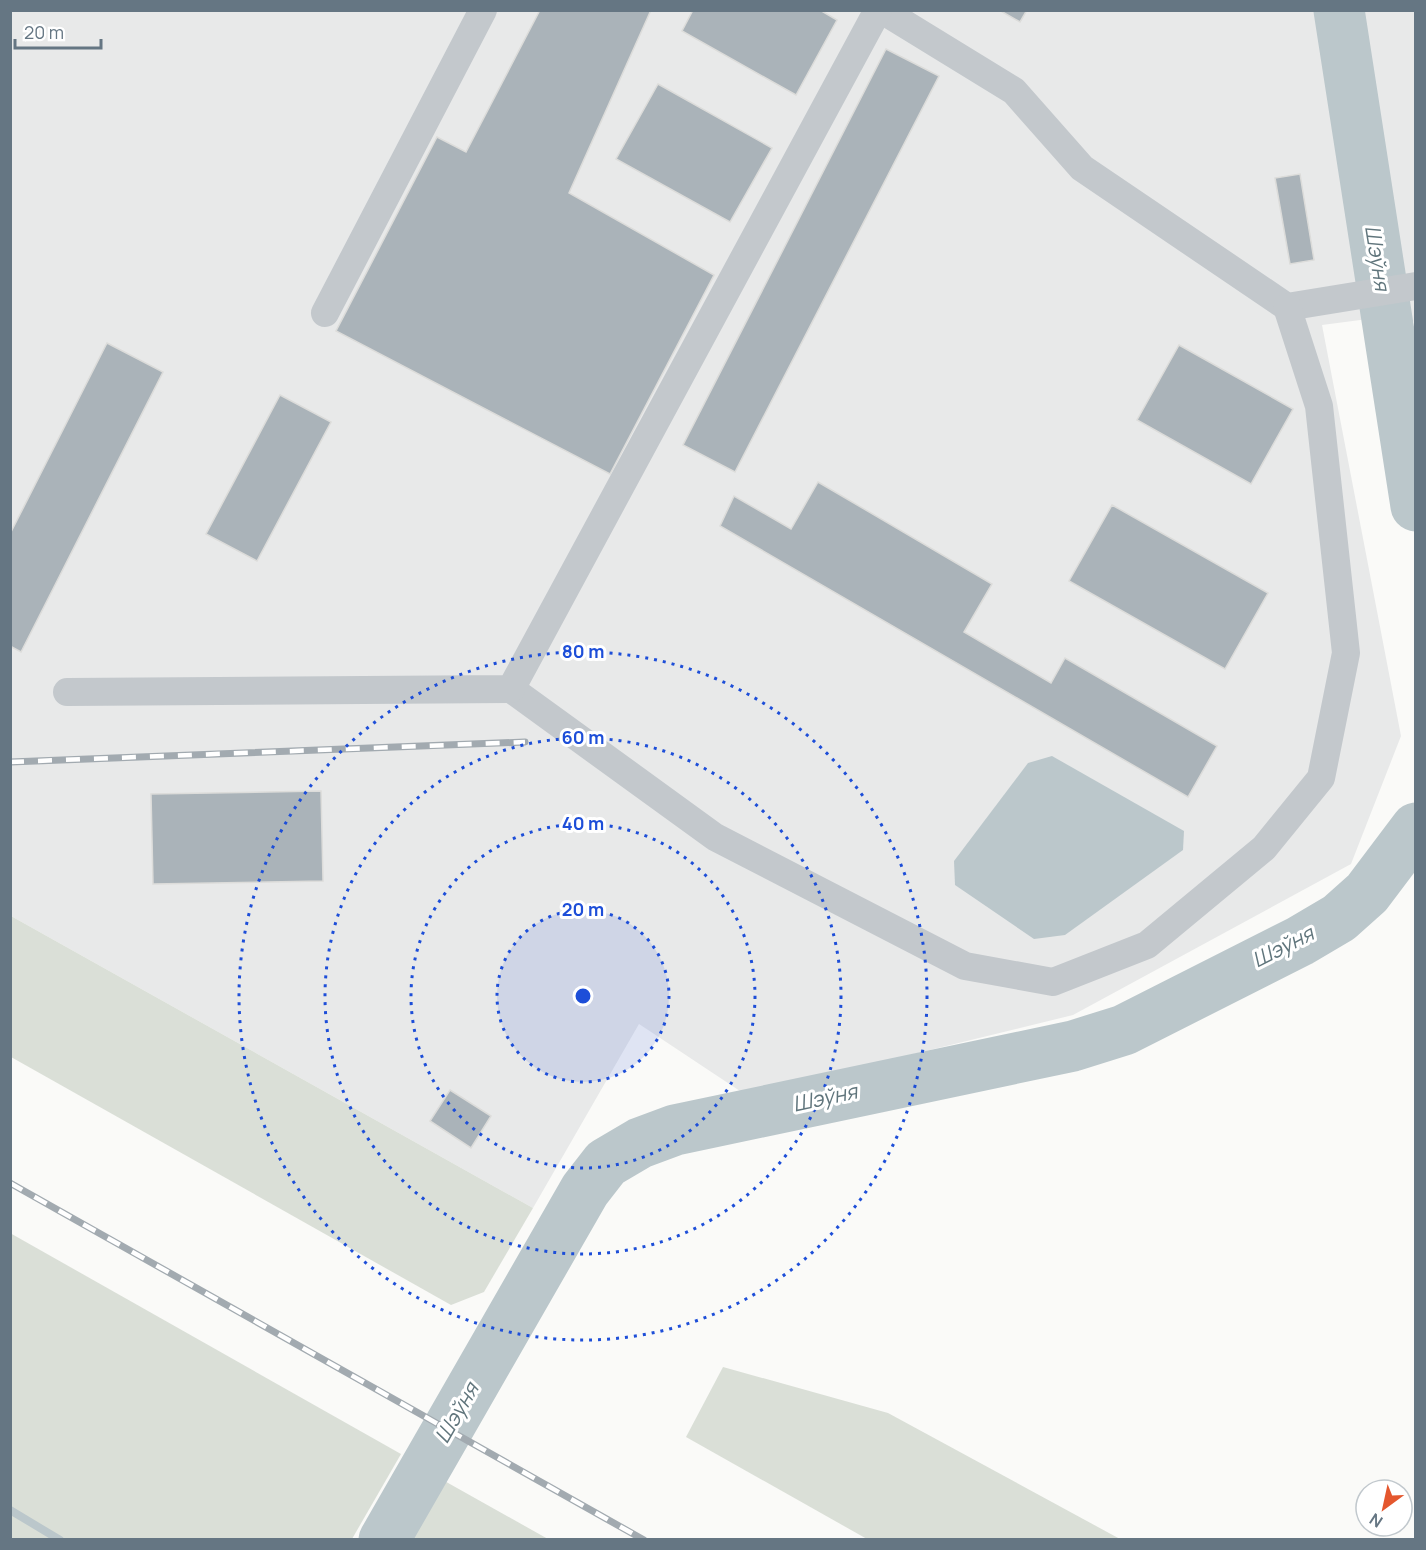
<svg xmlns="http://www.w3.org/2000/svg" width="1426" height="1550" font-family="Manrope,sans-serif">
  <rect width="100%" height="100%" fill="#fafaf8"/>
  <path fill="#e8e9e9" d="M11,11h1404v312l-9,-9 -84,11 79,411 -50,128 -278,151 -327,80 -107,-71 -106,184 -522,-292z"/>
  <g fill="#dadfd7">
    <path d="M11,916l522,292 -49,84 -33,13 -440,-248z"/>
    <path d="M10,1233l391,221 -49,85h-341z"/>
    <path d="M723,1367l165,46 232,126h-253l-181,-102z"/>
    <path d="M441,1479l107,60h-142z"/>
  </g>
  <path fill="#bbc7cb" d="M1052,756l132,75 -1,19 -118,85 -31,4 -79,-54 -1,-24 74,-98z"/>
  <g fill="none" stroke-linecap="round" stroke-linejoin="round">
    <path stroke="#bbc7cb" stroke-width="8" d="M10,1510l50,30"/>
    <g stroke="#bbc7cb" stroke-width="51">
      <path d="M1339,10l77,496"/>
      <path d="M384,1540l201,-350 21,-27 34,-20 35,-13 398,-84 51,-16 176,-89 39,-23 28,-25 49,-65"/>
    </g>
  </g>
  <g fill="#aab3b9" stroke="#dcdcda" stroke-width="1.5">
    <path d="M540,10h111l-82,183 145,82 -104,199 -274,-143 101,-194 29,15z"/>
    <path d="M693,10h127l17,10 -41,75 -114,-64z"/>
    <path d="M999,10h28l-7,12z"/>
    <path d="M886,49l53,27 -204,396 -52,-27z"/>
    <path d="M658,84l114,64 -42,74 -114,-63z"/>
    <path d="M1300,174l14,86 -24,4 -15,-86z"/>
    <path d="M107,343l56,29 -142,280 -11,-6v-112z"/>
    <path d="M1179,345l114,64 -42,75 -114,-64z"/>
    <path d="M280,395l51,27 -74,139 -51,-27z"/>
    <path d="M818,482l174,102 -28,48 87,51 14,-25 152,88 -29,51 -468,-271 14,-30 57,33z"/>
    <path d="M1112,505l156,88 -43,76 -156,-88z"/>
    <path d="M321,791l2,90 -170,3 -2,-90z"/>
    <path d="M450,1090l41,26 -20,32 -41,-27z"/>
  </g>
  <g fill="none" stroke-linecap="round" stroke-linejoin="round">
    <g stroke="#c3c8cc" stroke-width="28">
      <path d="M882,10l132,81 68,77 205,139 129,-21"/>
      <path d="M325,313l158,-303"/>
      <path d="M511,689l204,148 250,129 88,16 94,-37 117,-97 57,-70 25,-125 -27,-247 -32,-99"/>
      <path d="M67,692l444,-3 367,-679"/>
    </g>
    <g stroke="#a2aab0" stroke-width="7">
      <g id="rail">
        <path d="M10,762l515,-20"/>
        <path d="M10,1183l634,357"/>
      </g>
    </g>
    <use href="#rail" stroke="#fff" stroke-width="4.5" stroke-dasharray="14" stroke-linecap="butt"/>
  </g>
  <circle cx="583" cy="996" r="86" fill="#1d4ed8" fill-opacity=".12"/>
  <g fill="none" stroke="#1d4ed8" stroke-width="3" stroke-dasharray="3 6">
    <circle cx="583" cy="996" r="86"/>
    <circle cx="583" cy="996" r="172"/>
    <circle cx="583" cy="996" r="258"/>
    <circle cx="583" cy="996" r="344"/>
  </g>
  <g text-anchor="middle" stroke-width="6" stroke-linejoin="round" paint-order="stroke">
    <g font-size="21" font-style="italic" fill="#60757c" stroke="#fff">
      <text transform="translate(1377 258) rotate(81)" y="7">Шэўня</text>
      <text transform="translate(1283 947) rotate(-27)" y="7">Шэўня</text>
      <text transform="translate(825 1098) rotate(-12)" y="7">Шэўня</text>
      <text transform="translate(457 1413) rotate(-60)" y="7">Шэўня</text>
    </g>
  </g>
  <circle cx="583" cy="996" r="9" fill="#1d4ed8" stroke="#fff" stroke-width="3"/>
  <g font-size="18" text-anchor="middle" font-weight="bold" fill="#1d4ed8" stroke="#fff" stroke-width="6" stroke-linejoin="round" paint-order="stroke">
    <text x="583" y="658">80 m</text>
    <text x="583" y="744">60 m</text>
    <text x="583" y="830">40 m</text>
    <text x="583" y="916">20 m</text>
  </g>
  <rect width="1426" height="1550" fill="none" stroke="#657683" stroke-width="24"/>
  <g transform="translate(1384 1508) rotate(213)"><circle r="28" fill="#ffffff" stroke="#c1c8cd" stroke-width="1.5"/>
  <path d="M0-4.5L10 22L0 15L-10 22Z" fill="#e4572e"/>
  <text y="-9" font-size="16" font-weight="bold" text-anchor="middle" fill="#657683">N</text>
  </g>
  <path d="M15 39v9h86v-9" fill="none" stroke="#657683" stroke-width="3"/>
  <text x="24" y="39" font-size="18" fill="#657683" stroke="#ffffff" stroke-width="4.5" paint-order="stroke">20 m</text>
</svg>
